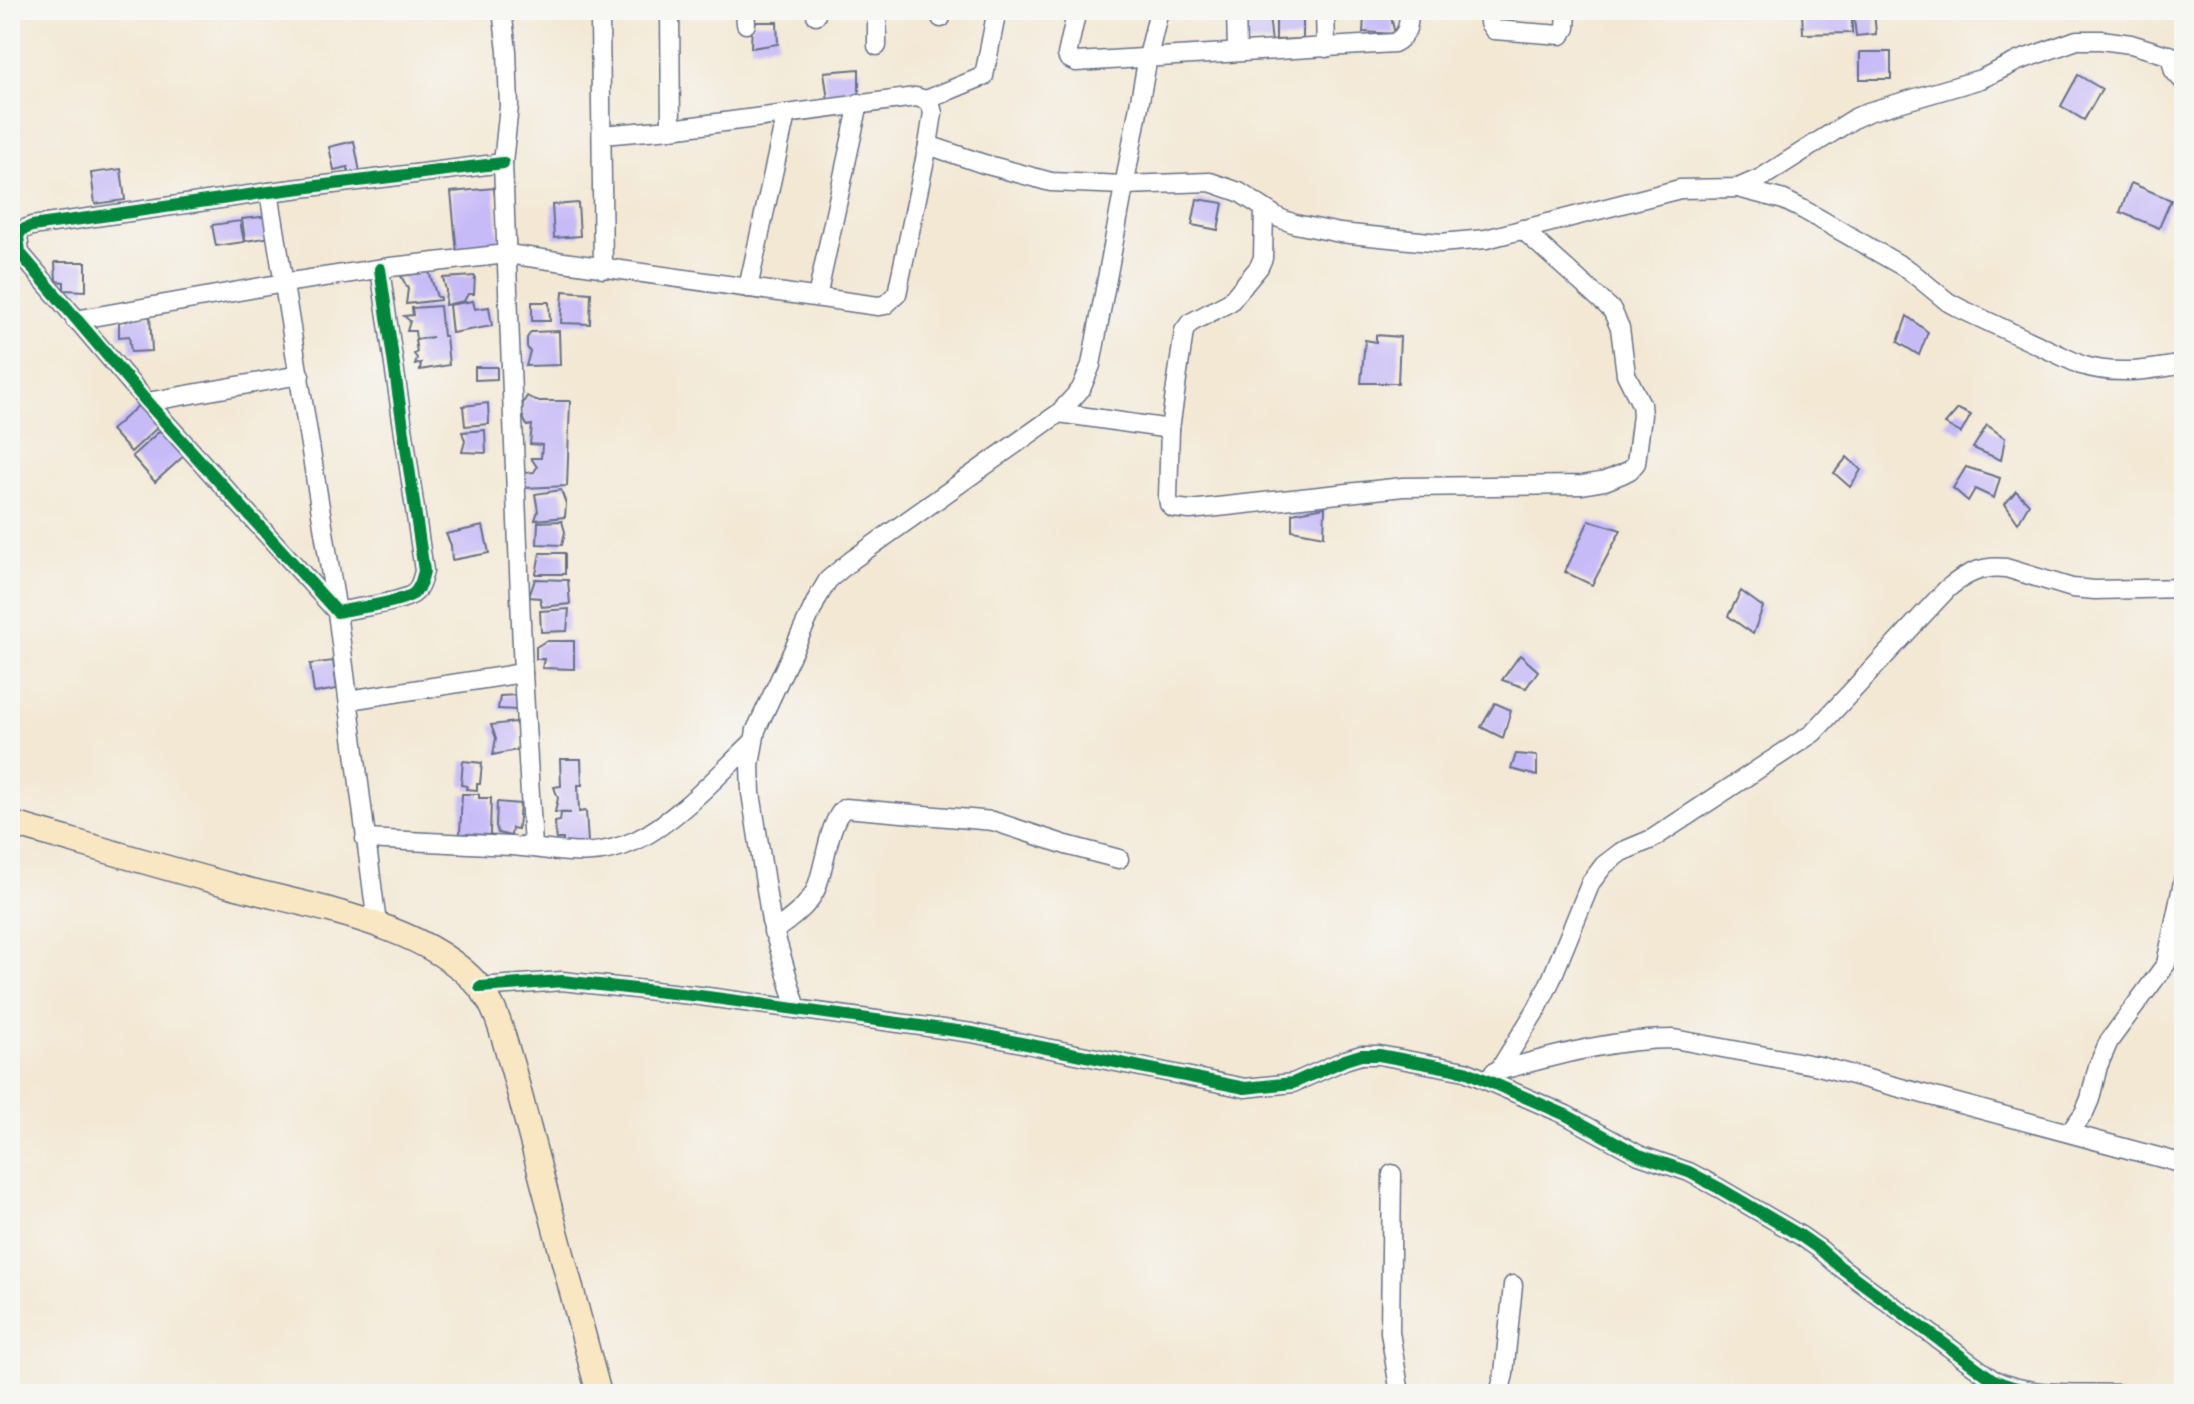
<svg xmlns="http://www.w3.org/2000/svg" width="2194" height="1404" font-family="Kalam,sans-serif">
  <rect width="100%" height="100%" fill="#f6f6f2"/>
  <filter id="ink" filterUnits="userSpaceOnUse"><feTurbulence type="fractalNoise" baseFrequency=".0125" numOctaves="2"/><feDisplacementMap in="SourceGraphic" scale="16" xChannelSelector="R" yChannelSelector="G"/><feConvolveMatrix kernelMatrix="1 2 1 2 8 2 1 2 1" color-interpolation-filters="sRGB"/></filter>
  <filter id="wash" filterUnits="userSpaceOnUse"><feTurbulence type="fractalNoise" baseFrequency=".006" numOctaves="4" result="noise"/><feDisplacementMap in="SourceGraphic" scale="32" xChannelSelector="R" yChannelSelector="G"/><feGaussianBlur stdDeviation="1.8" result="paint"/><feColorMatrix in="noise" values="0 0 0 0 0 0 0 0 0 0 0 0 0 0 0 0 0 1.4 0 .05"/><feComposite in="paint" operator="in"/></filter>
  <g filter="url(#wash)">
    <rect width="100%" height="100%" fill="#f3e8d4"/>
    <g id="blocks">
      <g fill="#c6baf7">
        <path d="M1240,10h18l-1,6 12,-1 3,28h-30z"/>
        <path d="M1852,10v23l-49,1 -1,-23z"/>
        <path d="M1853,10h21l2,24 -20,2z"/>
        <path d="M1364,17h27l4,17 -32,-2z"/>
        <path d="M1276,18h27v21l-27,1z"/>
        <path d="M752,22h25l1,22 -27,4z"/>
        <rect x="1860" y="52" width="31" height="27"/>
        <path d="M859,69v26l-31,5 -4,-28z"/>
        <path d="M2078,75l24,14 -18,31 -23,-14z"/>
        <path d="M354,141l6,31 -11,4 -1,-9 -14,3 -5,-23z"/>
        <path d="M121,169l4,31 -30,4 -4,-31z"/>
        <path d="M2131,183l40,17 -12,28 -39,-16z"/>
        <path d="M494,188l6,61 -43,4 -6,-61z"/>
        <path d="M1197,199l26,4 -5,27 -26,-5z"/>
        <path d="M578,203l2,33 -26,2 -2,-33z"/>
        <path d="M269,216l3,21 -27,4 -3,-22z"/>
        <path d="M240,221l4,21 -28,4 -4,-21z"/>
        <path d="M55,262h31v29l-22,-1v-8l-8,-1z"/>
        <path d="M429,272l8,25h3v3l-34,4 2,-15 -7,-13z"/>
        <path d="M475,276l-1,18h-6l-4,7 -19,4 1,-15 -3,-12z"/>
        <path d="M563,291l28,2 -1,31 -29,-1z"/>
        <path d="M473,301l2,8 14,-2 3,19 -40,7 -3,-28z"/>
        <path d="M532,302h17l1,19h-18z"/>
        <path d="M440,306l3,30h3l3,29 -29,5 1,-7 -6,2 2,-7 -3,-4 3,-2 -2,-12 18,-3 -17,2 -1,-8h-8l3,-10 -6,-5 9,-1 -1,-7z"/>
        <path d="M150,316l2,35 -21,1 -2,-16 -10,1v-16h8l2,-4z"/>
        <path d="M1907,316l21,16 -9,23 -21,-13z"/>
        <path d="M559,331l1,34 -34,1 4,-14 -3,-5v-9l4,-6z"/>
        <path d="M1376,335l24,2 -2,46h-37l4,-43 11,2z"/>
        <path d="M475,367h22v12l-22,1z"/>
        <path d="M527,396l9,5h34l-3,85 -43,2v-15l10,-1 3,-5 -6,-9h10l1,-13 -12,-1 2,-19 -5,1 -5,-11 1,-12z"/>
        <path d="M488,403l1,21 -24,2 -2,-20z"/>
        <path d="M139,405l20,21 -28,26 -20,-22z"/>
        <path d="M1958,409l13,6 -10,18 -16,-9z"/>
        <path d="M1987,425l18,13 -4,22 -28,-12z"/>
        <path d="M163,428l23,26 -31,28 -23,-26z"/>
        <path d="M485,430l1,23 -24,-1 3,-11 -3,-9z"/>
        <path d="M1847,457l14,13 -11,17 -16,-14z"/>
        <path d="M1966,467l34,11 -6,20 -19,-9 -7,12 -15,-13z"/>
        <path d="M561,490l5,14 -1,13 -30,3 3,-9 -3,-17z"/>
        <path d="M2016,491l13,13 -11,19 -13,-19z"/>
        <path d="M1325,507l-1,29 -32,-6v-17z"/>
        <path d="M1589,520l32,10 -29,55 -27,-13z"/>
        <path d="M562,521l3,11 -3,13 -25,-1 1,-22z"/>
        <path d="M483,526l6,27 -37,7 -1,-15 -5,-11z"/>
        <path d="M540,553h25v21h-29z"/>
        <path d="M535,579l33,1 2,24 -28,3 -2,-9 -11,-1z"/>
        <path d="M1741,591l22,16 -10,27 -25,-18z"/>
        <path d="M569,609l-2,22 -26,1 -1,-21z"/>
        <path d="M546,641h28v28l-32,-1 2,-9h-8v-12z"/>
        <path d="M1520,655l18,16 -12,17 -24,-8z"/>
        <path d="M333,661l4,28 -23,4 -4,-29z"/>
        <path d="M518,695l-1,15 -19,-1 2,-13z"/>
        <path d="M1495,703l16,7 -8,28 -22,-11z"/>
        <path d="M515,722l6,14 -4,14 -24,5 3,-17 -5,-13z"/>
        <path d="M1516,754l21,2v20l-26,-7z"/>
        <path d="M560,759h21l1,26h-4l1,27 7,-1 2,32 -25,1v-5h-7l-1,-17 5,-1 1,-8h10l-16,-1 3,-14 -4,-11 7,-1z"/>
        <path d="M463,761l19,2 -2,21h-3v6l-11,-1 1,-3 -6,-1z"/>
        <path d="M462,794h17v4h12l-1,37 -30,-1z"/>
        <path d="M497,802l23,2 -2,25 -6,-1 -1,8 -13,-3 -2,-7z"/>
      </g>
    </g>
  </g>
  <g filter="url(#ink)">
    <use href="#blocks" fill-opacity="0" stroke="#677087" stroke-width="2"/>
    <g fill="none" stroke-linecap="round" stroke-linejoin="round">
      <g stroke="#677087" stroke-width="21">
        <g id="street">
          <path d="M502,10l5,41 2,55 -6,57 20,510 10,174"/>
          <path d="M602,10l-2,9 3,250"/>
          <path d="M670,10l1,119"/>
          <path d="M745,10l1,14"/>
          <path d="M816,10v5"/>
          <path d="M877,10v36"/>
          <path d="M1077,10l-10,45 1,3 8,4 318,-19c14,-7 15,-19 15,-33"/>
          <path d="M1236,10l1,41"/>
          <path d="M1325,10l1,38"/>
          <path d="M1489,10v13l5,7 67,5 5,-7 1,-18"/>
          <path d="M941,18v-8"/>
          <path d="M2170,55l4,16 10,11"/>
          <path d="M926,100l58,-24 13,-66"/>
          <path d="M928,145l56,19 67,18 74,3 85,-3 29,10 40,26 16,6 45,9 100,10 46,-4 194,-50 58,-1 23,-10 94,-60 13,-6 113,-33 37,-18 59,-21h24l30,4 43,13 10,-1"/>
          <path d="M1738,188l46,12 20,10 105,60 39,32 13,7 120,56c35,11 68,5 103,-1"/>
          <path d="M269,192l68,420 40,312"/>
          <path d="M1264,209l-1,49 -4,9 -29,35 -40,21 -6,8 -14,98 -2,68 1,7 4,4 17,2 213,-23 179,-2 23,-4 17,-7 8,-4 6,-7 6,-48 -1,-11 -15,-30 -6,-46 -8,-18 -90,-81"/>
          <path d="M380,269l44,302c-2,8 -4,18 -11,23 -14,9 -58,14 -76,18l-190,-210 -127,-149 -2,-17 4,-6 10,-4 237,-34 234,-29"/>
          <path d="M748,288l38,-174"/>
          <path d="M817,297l42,-194"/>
          <path d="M75,320l209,-37 107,-16 116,-13 371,52 7,-1 12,-11 31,-149 5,-32 -2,-7 -5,-6 -10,-3 -245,32 -69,6"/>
          <path d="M147,402l153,-27"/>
          <path d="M1059,413l111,16"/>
          <path d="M349,700l174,-27"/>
          <path d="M365,839c49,2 98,5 146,7 47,3 79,16 126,-6 41,-20 82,-66 116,-98"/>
          <path d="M773,932c15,-12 33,-23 42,-41 10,-20 13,-71 30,-83l148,13 73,24 53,14"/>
          <path d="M480,987l82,-6 138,15 272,37 273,55 48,-5 52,-23 16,-5h18l86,16 101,44 73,40 50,17 30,16 82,48 20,14 18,16 153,113c38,19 86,13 128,15"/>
          <path d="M797,1009l-26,-88 -20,-128 -1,-28 6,-35 62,-133 10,-17 24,-20 207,-147 22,-24 10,-24 57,-308 11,-47"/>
          <path d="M1499,1070l39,-63 13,-27 40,-98 13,-17 17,-13 31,-13 161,-106 134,-144c18,-15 35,-24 59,-21l66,20 23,2 89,-2"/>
          <path d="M1494,1072c60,-16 117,-33 180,-33l145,27 365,98"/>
          <path d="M2070,1132l14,-19 6,-14 8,-33 11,-25 57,-77 18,-87"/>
          <path d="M1392,1174l-2,158 10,62"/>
          <path d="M1499,1394l5,-20 9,-89"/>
        </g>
      </g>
      <g stroke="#677087" stroke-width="27">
        <path id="secondary" d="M10,823c74,21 148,43 223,63 77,21 190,37 245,99 20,22 26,56 35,84l86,325"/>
      </g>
      <use href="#street" stroke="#fff" stroke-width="18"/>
      <use href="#secondary" stroke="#f9e7c3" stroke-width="24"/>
      <g stroke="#f6f6f2" stroke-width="17">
        <g id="cycleway">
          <path d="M380,269l44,302c-2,8 -4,18 -11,23 -14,9 -58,14 -76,18l-190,-210 -127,-149 -2,-17 4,-6 10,-4 237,-34 234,-29"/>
          <path d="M480,987l82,-6 138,15 272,37 273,55 48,-5 52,-23 16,-5h18l86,16 101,44 73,40 50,17 30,16 82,48 20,14 18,16 153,113c38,19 86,13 128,15"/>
        </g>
      </g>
      <use href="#cycleway" stroke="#00873e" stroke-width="12"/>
    </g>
  </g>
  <rect width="2194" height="1404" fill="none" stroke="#f6f6f2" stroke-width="40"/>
</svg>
